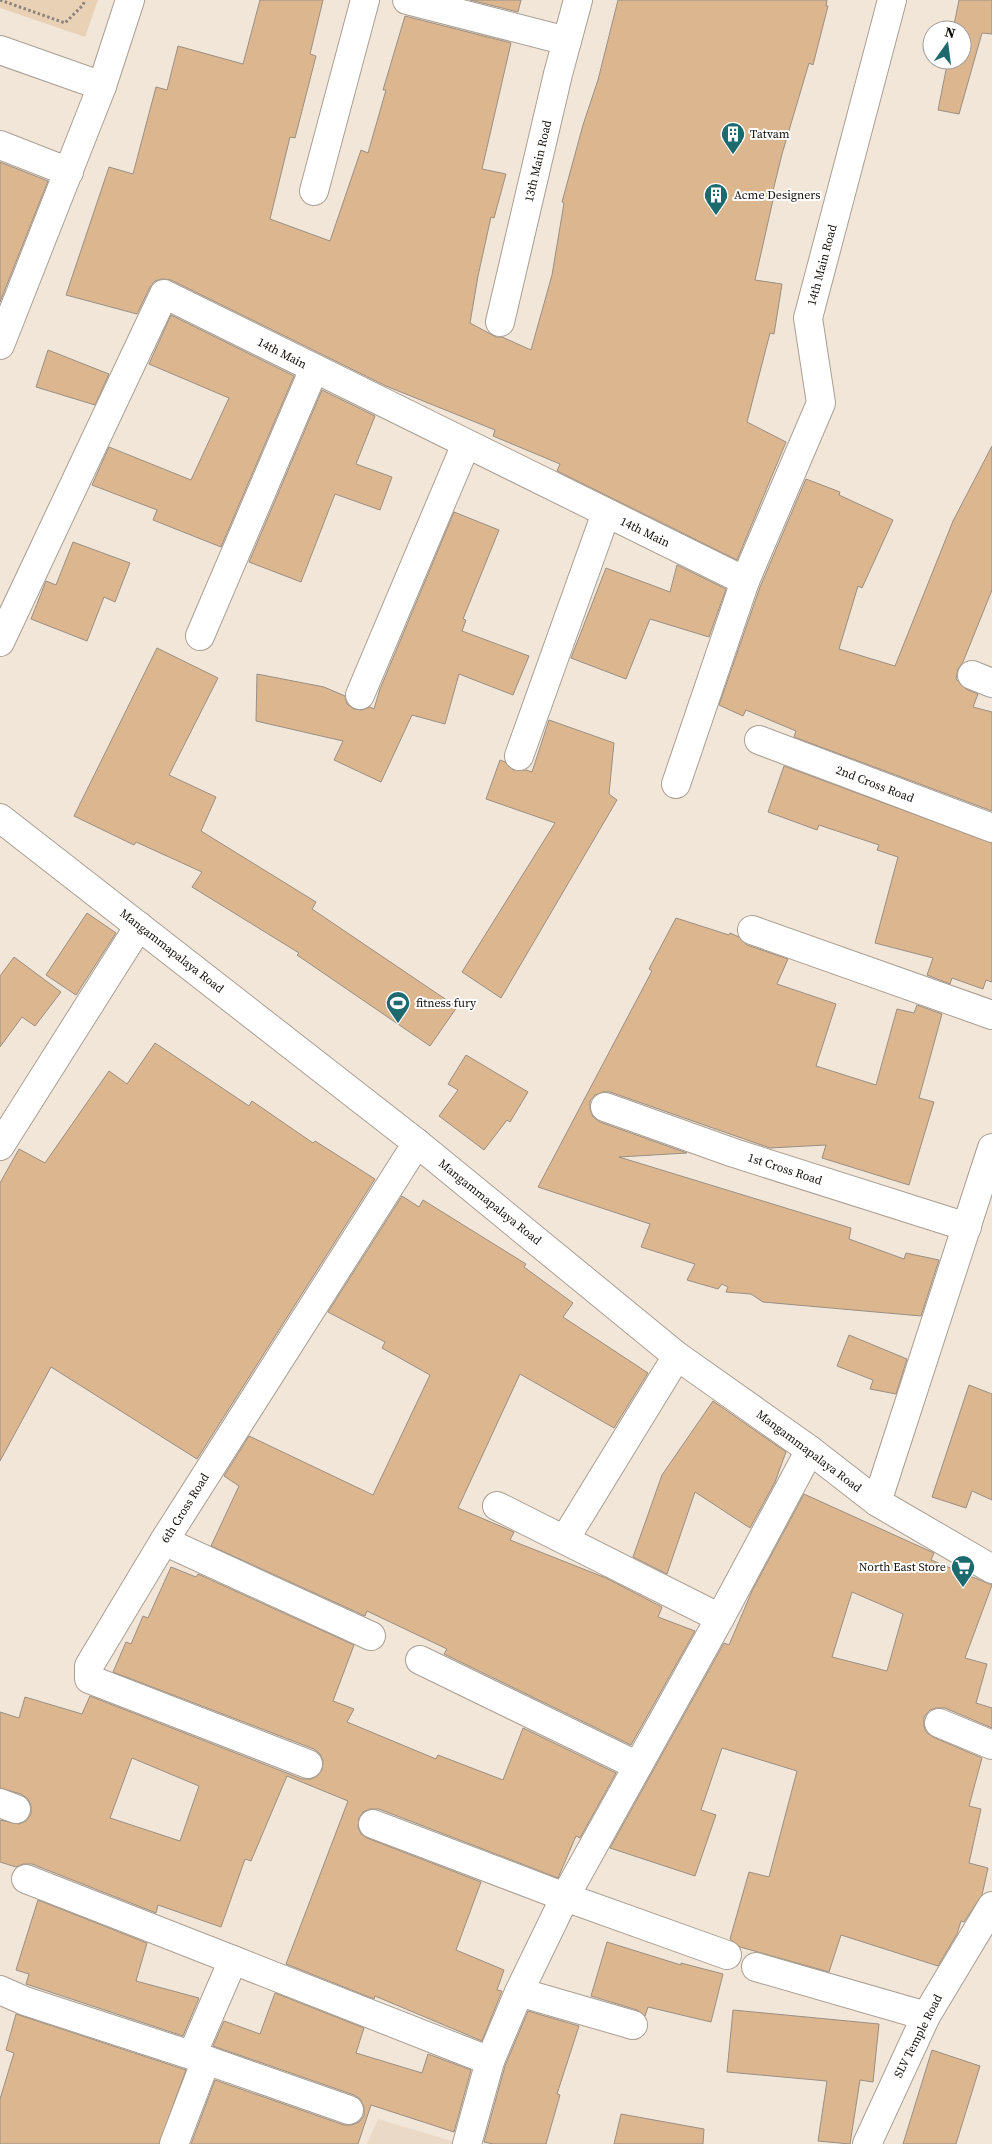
<svg xmlns="http://www.w3.org/2000/svg" width="992" height="2144" font-family="'Source Serif 4',serif">
  <rect width="100%" height="100%" fill="#f2e6d9"/>
  <path fill="#ead9c6" d="M378,2119l83,25h-94z"/>
  <path fill="#e9d1b6" d="M0,0h98l-13,37 -85,-29z"/>
  <g fill="#dbb68e" stroke="#9a8f84" fill-rule="evenodd">
    <path d="M260,0h63l-13,54 6,2 -21,82 -5,-1 -20,82 60,22 31,-91 7,3 18,-63h-3l22,-74 106,27 -29,126 24,5 -12,44 -3,-1 -13,59 -8,47 26,14h6l29,13 21,-75 12,-72 -2,-1 21,-77 15,-45 20,-80h209l-1,6h2l-15,59 -4,-2 -27,91 -11,45 2,1 -18,80 27,4 -8,50 -4,-1 -23,89 39,20 -49,118 -180,-89 3,-7 -67,-28 2,-6 -109,-44 -215,-106 -9,-1 -7,2 -5,6 -13,27 -71,-19 43,-128 24,7 23,-87 11,3 11,-44 65,18z"/>
    <path d="M470,0h51l-3,12z"/>
    <path d="M959,0h33v34l-10,-1 -23,81 -21,-4 10,-50h14v-30h-9z"/>
    <path d="M0,162l48,19 -48,121z"/>
    <path d="M171,315l123,61 -73,171 -68,-27 4,-10 -65,-25 17,-38 82,33 38,-82 -80,-34z"/>
    <path d="M48,350l61,24 -14,31 -59,-18z"/>
    <path d="M322,390l53,26 -19,48 36,13 -12,33 -45,-16 -34,88 -52,-20z"/>
    <path d="M992,446v144l-29,72 -5,7 -2,10 10,10 12,5 -5,13 19,5v99l-198,-74 2,-6 -50,-21 -3,6 -24,-11 41,-118 46,-108 34,13 -1,3 54,25 -31,68 -4,-2 -19,63 56,17 58,-145z"/>
    <path d="M454,512l45,18 -36,89 3,1 -4,11 67,25 -16,39 -54,-21 -14,50 -33,-9 -31,67 -47,-22 9,-19 -87,-20 1,-47 67,13 21,9 2,8 7,5 8,1 8,-3 4,2 6,-20z"/>
    <path d="M73,542l57,21 -15,39 -11,-5 -17,44 -56,-22 15,-38 10,4z"/>
    <path d="M677,565l49,24 -17,48 -59,-18 -24,60 -55,-21 35,-90 64,24z"/>
    <path d="M157,648l61,30 -49,97 47,22 -15,34 115,71 -4,7 145,98 -27,39 -133,-91 2,-2 -107,-66 10,-15 -66,-30 -2,3 -60,-29z"/>
    <path d="M549,720l65,23 -5,51 8,6 -116,198 -39,-26 93,-149 -69,-24 14,-39 5,2 8,8h13l6,2z"/>
    <path d="M784,766l208,77v139l-6,-2 -3,9 -31,-11 -2,6 -23,-9 6,-17 -58,-15 23,-86 -21,-7 2,-5 -60,-20 -2,5 -49,-18z"/>
    <path d="M87,913l29,20 -40,62 -30,-20z"/>
    <path d="M676,918l53,17 1,-2 9,4 8,8 41,14 -11,25 59,20 -20,62 60,19 21,-76 17,4 3,-8 25,9 -23,84 15,4 -25,83 -87,-27 4,-13 -56,3 -160,-56h-7l-8,3 -5,6v8l3,8 7,5 87,31 -68,4 232,71 -2,11 55,20 2,-6 33,7 -18,56 -158,-14 -12,-8 -25,-2 2,-5 -6,-3 -4,5 -31,-9 8,-16 -54,-17 9,-23 -112,-37 114,-216 -3,-2z"/>
    <path d="M14,957l47,35 -26,34 -13,-9 -22,30v-71z"/>
    <path d="M155,1043l94,63 3,-5 61,42 2,-2 60,38 -178,280 -146,-92 -51,94v-278l19,-34 26,14 64,-92 18,13z"/>
    <path d="M466,1055l62,37 -18,30 -3,-2 -23,30 -45,-34 19,-26 -10,-6z"/>
    <path d="M402,1196l17,11 4,-7 103,64 -2,3 49,36 -10,14 85,56 -34,55 -94,-54 -62,134 56,24 -4,8 96,38 56,29 -4,10 37,14 -64,114 -187,-91 3,-5 -80,-38 -2,5 -154,-70 28,-60 -15,-10 25,-40 124,59 57,-120 -48,-27 3,-6 -57,-30z"/>
    <path d="M849,1335l58,24 -11,35 -26,-5 3,-9 -36,-14z"/>
    <path d="M969,1385l23,9v106l-20,-9 -6,17 -34,-11z"/>
    <path d="M713,1401l73,51 -11,30 -25,46 -55,-36 -28,82 -34,-17 29,-82z"/>
    <path d="M804,1494l130,59 -3,7 61,25 -27,73 22,6 -11,39 16,5v20l-47,-20h-9l-6,2 -6,7v9l2,6 7,5 49,21 -13,48 12,3 -12,54 19,5 -6,27 -18,27 -3,-1 -4,13 -19,32 -97,-31 -12,37 -89,-25 -10,-8 19,-67 20,5 28,-106 -75,-23 -21,62 15,5 -21,61 -85,-28 114,-205 5,2 23,-54zM852,1592l51,22 -16,57 -55,-14z"/>
    <path d="M171,1567l25,10 2,-3 156,71 -21,56 21,8 -7,13 89,37 2,-4 65,25 20,-52 93,45 -36,65 -4,-2 -18,42 -179,-69h-9l-7,3 -4,6 -1,9 3,7 6,4 114,44 -25,68 48,20 -7,20 5,1 -20,50 -107,-45 -1,3 -88,-35 62,-163 -61,-25 -36,85 -6,-2 -24,68 -63,-22 -2,8 -124,-49h-9l-7,3 -16,-5v-42l19,4 7,-3 5,-7v-8l-3,-7 -7,-5 -21,-6v-76l19,6 6,-21 57,17 8,-18 212,83h9l6,-3 5,-6 1,-9 -3,-7 -6,-5 -201,-77 13,-30 5,2 12,-28 5,2zM132,1758l67,28 -19,55 -70,-23z"/>
    <path d="M38,1900l109,43 -11,38 63,17 -16,38 -157,-52 3,-10 -13,-4z"/>
    <path d="M607,1942l74,23v-2l42,11 -12,48 -63,-15 -3,9 -8,-6 -46,-14z"/>
    <path d="M275,1993l89,35 -8,25 66,20 6,-19 43,16 -17,62 -83,-27 -13,39h-167l24,-64 129,45h8l7,-3 5,-6v-9l-4,-8 -6,-4 -141,-49 11,-25 36,13z"/>
    <path d="M733,2010l146,14 -6,58 -13,-2 -10,64 -32,-3 9,-60 -100,-9z"/>
    <path d="M528,2011l51,15 -22,68 3,1 -14,49h-53l-9,-2 21,-76z"/>
    <path d="M16,2014l170,56 -27,74h-159v-45l14,-46 -8,-3z"/>
    <path d="M932,2050l48,16 -24,78h-53z"/>
    <path d="M621,2114l83,15 -1,15h-89z"/>
  </g>
  <g fill="none" stroke-linecap="round" stroke-linejoin="round">
    <g stroke="#aa9f93" stroke-width="30">
      <g id="minor">
        <path d="M407,0l160,41"/>
        <path d="M0,50l102,36"/>
        <path d="M0,145l69,27"/>
        <path d="M314,191l51,-191"/>
        <path d="M500,322l58,-248 20,-74"/>
        <path d="M0,345l102,-259 28,-86"/>
        <path d="M200,636l114,-267"/>
        <path d="M972,675l20,8"/>
        <path d="M360,695l106,-251"/>
        <path d="M759,740l233,88"/>
        <path d="M519,756l87,-243"/>
        <path d="M676,784l69,-203"/>
        <path d="M752,930l240,85"/>
        <path d="M605,1107l129,46 233,74"/>
        <path d="M0,1146l139,-220"/>
        <path d="M877,1502l115,-354"/>
        <path d="M497,1506l223,112"/>
        <path d="M565,1539l112,-183"/>
        <path d="M164,1541l207,95"/>
        <path d="M420,1660l218,106"/>
        <path d="M939,1723l53,22"/>
        <path d="M308,1764l-219,-85v-13l75,-125 253,-398"/>
        <path d="M0,1803l16,6"/>
        <path d="M373,1824l192,73 162,58"/>
        <path d="M26,1879l207,81"/>
        <path d="M756,1967l170,49"/>
        <path d="M0,1990l25,11 181,59 -32,84"/>
        <path d="M519,1992l114,33"/>
        <path d="M192,2055l41,-95 257,101"/>
        <path d="M206,2060l143,50"/>
        <path d="M467,2144l23,-83 29,-69 46,-95 155,-279 90,-168"/>
        <path d="M867,2144l59,-128 66,-110"/>
      </g>
    </g>
    <g stroke="#aa9f93" stroke-width="30">
      <path id="tertiary" d="M0,642l164,-348 581,287 76,-178 -13,-85 84,-318"/>
    </g>
    <g stroke="#aa9f93" stroke-width="30">
      <path id="secondary" d="M0,818l417,325 260,213 133,94 67,52 115,67"/>
    </g>
    <path stroke="#8c837a" stroke-width="3" stroke-dasharray="2.5 2.5" stroke-linecap="butt" d="M0,0l65,23 18,-18 2,-5"/>
    <use href="#minor" stroke="#fff" stroke-width="28"/>
    <use href="#tertiary" stroke="#fff" stroke-width="28"/>
    <use href="#secondary" stroke="#fff" stroke-width="28"/>
  </g>
  <defs>
    <g id="building-pin" transform="scale(1.25)"><path d="M0 17L-7.5 6A9.5 9.5 0 1 1 7.5 6Z" fill="#1d6a6e" stroke="#fff"/><path d="M-4-6H4V6H1V3H-1V6H-4ZM-2.5-4.3h1.7v1.8h-1.7ZM.8-4.3h1.7v1.8H.8ZM-2.5-1h1.7V.8h-1.7ZM.8-1h1.7V.8H.8Z" fill="#fff"/></g>
    <g id="stadium-pin" transform="scale(1.25)"><path d="M0 17L-7.5 6A9.5 9.5 0 1 1 7.5 6Z" fill="#1d6a6e" stroke="#fff"/><path d="M0-5a6.5 5 0 1 0 0 10a6.5 5 0 1 0 0-10ZM-3.5-1.8h7v3.6h-7Z" fill="#fff"/></g>
    <g id="supermarket-pin" transform="scale(1.25)"><path d="M0 17L-7.5 6A9.5 9.5 0 1 1 7.5 6Z" fill="#1d6a6e" stroke="#fff"/><path d="M-6-5.5h2.5l.6 2H6L4.5 2H-2.5L-4.4-4H-6ZM-1.5 3.2a1.3 1.3 0 1 0 .1 0ZM3 3.2a1.3 1.3 0 1 0 .1 0Z" fill="#fff"/></g>
  </defs>
  <g fill-rule="evenodd">
    <use href="#building-pin" x="733" y="134"/>
    <use href="#building-pin" x="716" y="195"/>
    <use href="#stadium-pin" x="398" y="1003"/>
    <use href="#supermarket-pin" x="963" y="1567"/>
  </g>
  <g text-anchor="middle" stroke-width="4" stroke-linejoin="round" paint-order="stroke">
    <g font-size="12" fill="#120e0a" stroke="#fff" text-anchor="start">
      <text x="750" y="138">Tatvam</text>
      <text x="734" y="199">Acme Designers</text>
      <text x="416" y="1007">fitness fury</text>
      <text x="946" y="1571" text-anchor="end">North East Store</text>
    </g>
    <g font-size="12" fill="#120e0a" stroke="#fff">
      <text transform="translate(538 161) rotate(-77)" y="4">13th Main Road</text>
      <text transform="translate(822 265) rotate(-75)" y="4">14th Main Road</text>
      <text transform="translate(282 353) rotate(27)" y="4">14th Main</text>
      <text transform="translate(645 532) rotate(26)" y="4">14th Main</text>
      <text transform="translate(875 784) rotate(21)" y="4">2nd Cross Road</text>
      <text transform="translate(172 951) rotate(38)" y="4">Mangammapalaya Road</text>
      <text transform="translate(785 1169) rotate(18)" y="4">1st Cross Road</text>
      <text transform="translate(490 1202) rotate(39)" y="4">Mangammapalaya Road</text>
      <text transform="translate(809 1451) rotate(37)" y="4">Mangammapalaya Road</text>
      <text transform="translate(185 1508) rotate(-58)" y="4">6th Cross Road</text>
      <text transform="translate(918 2036) rotate(-63)" y="4">SLV Temple Road</text>
    </g>
  </g>
  <g transform="translate(947 45) rotate(14)"><circle r="24" fill="#ffffff" stroke="#a09f9d"/>
  <path d="M0-4L9 19L0 12L-9 19Z" fill="#1d6a6e"/>
  <text y="-8" font-size="14" font-weight="bold" text-anchor="middle" fill="#120e0a">N</text>
  </g>
</svg>
